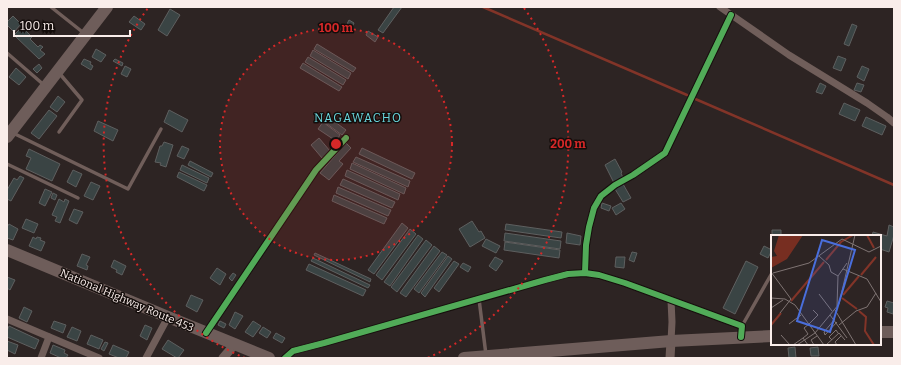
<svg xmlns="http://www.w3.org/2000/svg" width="901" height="365" font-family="Bitter,serif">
  <rect width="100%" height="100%" fill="#2d2423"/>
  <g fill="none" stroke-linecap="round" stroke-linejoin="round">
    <g stroke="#823428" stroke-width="2.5">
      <path d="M483,7l204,88"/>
      <path d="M693,98l201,87"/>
    </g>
  </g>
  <g fill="#3a4444" stroke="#5e5f5f">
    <path d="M394,7h8l-19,26 -5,-3z"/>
    <path d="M170,9l10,6 -13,21 -9,-6z"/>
    <path d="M13,16l8,8 -7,8 -7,-7v-3z"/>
    <path d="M134,16l11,8 -4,6 -12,-8z"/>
    <path d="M349,20l5,3 -2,4 -5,-3z"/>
    <path d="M852,24l5,2 -8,20 -5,-2z"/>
    <path d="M22,27l10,10 -2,2 8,8 2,-2 3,2 -3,3 5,4 -6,5 -25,-24z"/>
    <path d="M368,31l10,6 -3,5 -9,-7z"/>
    <path d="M317,44l39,24 -3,4 -39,-23z"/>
    <path d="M96,49l10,6 -5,7 -9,-5z"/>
    <path d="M313,50l38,23 -3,6 -38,-23z"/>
    <path d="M838,56l8,3 -5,12 -8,-3z"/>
    <path d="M308,57l38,23 -3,5 -38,-23z"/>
    <path d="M84,59l7,3 -1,2 3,2 -2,4 -10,-6z"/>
    <path d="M115,59l8,4 -1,3 -9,-5z"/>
    <path d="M303,63l39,24 -3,4 -39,-23z"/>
    <path d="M39,64l3,4 -5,5 -4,-4z"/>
    <path d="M125,66l6,3 -4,8 -6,-3z"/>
    <path d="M862,66l7,3 -5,12 -7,-4z"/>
    <path d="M16,68l10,9 -7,8 -10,-8z"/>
    <path d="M820,83l6,3 -4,8 -6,-2z"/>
    <path d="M857,83l7,2 -3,7 -7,-2z"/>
    <path d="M58,96l7,6 -8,10 -7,-5z"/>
    <path d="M844,103l16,7 -5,11 -16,-7z"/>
    <path d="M49,110l8,6 -18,23 -8,-6z"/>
    <path d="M169,110l19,10 -6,12 -18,-10z"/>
    <path d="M327,116l19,14 -4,5 -19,-14z"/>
    <path d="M866,117l20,9 -4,9 -20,-9z"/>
    <path d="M98,121l20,9 -5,11 -19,-10z"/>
    <path d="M323,122l17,13 -4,6 -18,-12z"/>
    <path d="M319,138l11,13 -8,7 -11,-13z"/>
    <path d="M164,142l9,3 -7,22 -6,-2 1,-2 -6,-1 5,-16h2z"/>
    <path d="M346,143l5,5 -12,13 4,3 -14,16 -9,-7z"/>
    <path d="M182,146l7,3 -5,10 -7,-3z"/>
    <path d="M362,148l53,25 -3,6 -53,-25z"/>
    <path d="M29,149l31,15 -8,17 -26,-12 5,-11 -5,-2z"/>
    <path d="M356,157l54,24 -2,6 -55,-25z"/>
    <path d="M615,159l7,13 -1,1 2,5 -9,5 -9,-18z"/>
    <path d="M190,161l23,12 -2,4 -23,-12z"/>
    <path d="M352,163l54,25 -2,6 -54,-25z"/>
    <path d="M182,165l27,13 -2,5 -27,-13z"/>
    <path d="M73,170l9,4 -6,13 -9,-5z"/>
    <path d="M347,170l53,24 -2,6 -53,-24z"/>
    <path d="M179,172l28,13 -3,6 -27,-14z"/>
    <path d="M20,176l4,2 -13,23 -4,-2v-9l7,-12 3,2z"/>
    <path d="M343,179l52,23 -3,6 -52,-23z"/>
    <path d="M91,182l9,4 -7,14 -9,-4z"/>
    <path d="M623,184l8,14 -8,4 -8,-13z"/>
    <path d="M338,187l53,23 -3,6 -52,-23z"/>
    <path d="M45,189l7,3 -7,14 -6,-3z"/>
    <path d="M53,193l4,2 -2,5 -4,-2z"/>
    <path d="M334,195l53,23 -3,6 -52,-23z"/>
    <path d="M59,199l5,3 1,-3 4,2 -9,22 -5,-2 2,-4 -5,-2z"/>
    <path d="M602,203l9,3 -2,5 -8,-3z"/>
    <path d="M621,203l4,6 -9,6 -4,-7z"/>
    <path d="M74,209l9,3 -6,12 -8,-4z"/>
    <path d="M26,219l12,5 -4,9 -12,-5z"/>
    <path d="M472,221l7,11 2,-1 4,7 -15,9 -11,-18z"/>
    <path d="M402,223l6,5 -34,46 -6,-4z"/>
    <path d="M9,224l9,5 -5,11 -6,-2v-11z"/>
    <path d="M506,224l56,8 -1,6 -56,-8z"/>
    <path d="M889,225l5,2v8l-5,17 -9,-3v-13h-8l1,-4 14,4z"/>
    <path d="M410,229l6,5 -34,46 -6,-5z"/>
    <path d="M772,230h9v6h-9v7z"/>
    <path d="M505,233l56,8 -1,8 -56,-8z"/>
    <path d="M567,233l14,3 -1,9 -14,-2z"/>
    <path d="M418,235l5,4 -33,47 -6,-4z"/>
    <path d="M33,237l3,2 1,-2 4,1 -1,2 5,2 -4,9 -12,-5z"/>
    <path d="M486,239l14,7 -4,7 -14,-7z"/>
    <path d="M426,240l6,5 -35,47 -6,-5z"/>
    <path d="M505,242l55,8 -1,8 -55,-8z"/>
    <path d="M434,246l6,5 -34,46 -6,-4z"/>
    <path d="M764,246l8,4 -4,8 -8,-4z"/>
    <path d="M442,252l5,3 -28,38 -5,-4z"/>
    <path d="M632,252l5,1 -3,9 -5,-2z"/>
    <path d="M315,253l56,26 -1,3 -56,-27z"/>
    <path d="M82,254l8,3 -4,8 2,1 -1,4 -10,-4z"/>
    <path d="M448,256l4,3 -27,38 -4,-4z"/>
    <path d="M495,257l8,4 -7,10 -7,-5z"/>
    <path d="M616,257h9l-1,11 -9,-1z"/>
    <path d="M313,258l57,27 -2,3 -57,-27z"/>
    <path d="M114,260l12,6 -4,9 -6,-3 1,-2 -6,-3z"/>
    <path d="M454,261l5,3 -20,28 -5,-4z"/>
    <path d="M746,261l12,6 -23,47 -12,-6z"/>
    <path d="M463,263l8,4 -3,5 -8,-5z"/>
    <path d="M309,264l57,26 -3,6 -57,-26z"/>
    <path d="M217,268l9,6 -6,11 -10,-7z"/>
    <path d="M233,273l3,2 -4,6 -3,-3z"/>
    <path d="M7,277l8,3 -5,10 -3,-2z"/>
    <path d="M191,295l12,5 -6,12 -11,-6z"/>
    <path d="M887,301l7,2 -1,11 -6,-2 1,-4 -3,-1z"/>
    <path d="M24,307l8,4 -5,11 -8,-4z"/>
    <path d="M235,312l8,4 -8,13 -6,-4z"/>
    <path d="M54,321l12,4 -3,8 -12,-5z"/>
    <path d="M220,321l6,3 -2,4 -6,-3z"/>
    <path d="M253,321l8,5 -8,11 -8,-5z"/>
    <path d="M145,325l7,3 -5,12 -7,-4z"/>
    <path d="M9,326l30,14 -4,9 -28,-12v-6z"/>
    <path d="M72,327l9,4 -4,10 -10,-4z"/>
    <path d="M263,327l8,5 -4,6 -8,-5z"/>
    <path d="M276,333l9,5 -3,5 -9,-5z"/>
    <path d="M91,335l12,5 -4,9 -12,-5z"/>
    <path d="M168,340l16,10 -6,8h-1l-15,-9z"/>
    <path d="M7,341l11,4 -3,9 -8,-4z"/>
    <path d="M105,342l3,1 -4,8 -3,-2z"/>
    <path d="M53,345l12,5 -1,3 4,2 -2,3h-5l-11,-5z"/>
    <path d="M113,345l16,7 -3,6h-7l-10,-4z"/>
    <path d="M795,347l1,11h-7l-1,-10z"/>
    <path d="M818,347l1,9h-8l-1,-8z"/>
  </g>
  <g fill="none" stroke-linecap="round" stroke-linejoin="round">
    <g stroke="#705e5a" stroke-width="3.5">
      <path d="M51,7l34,27"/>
      <path d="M7,53l37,32"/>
      <path d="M59,132l23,-32 -22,-26"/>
      <path d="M13,133l115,56 33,-60"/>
      <path d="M7,164l71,34"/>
      <path d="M479,299l7,56"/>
      <path d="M742,326l30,-53"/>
    </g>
    <g stroke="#705e5a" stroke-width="7">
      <path d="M720,7l69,48 78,48 20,14 7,6"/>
      <path d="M585,273l1,-28 3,-18 5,-19 7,-12 14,-11 18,-10 32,-22 66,-138"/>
      <path d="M7,319l92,39"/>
      <path d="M206,333l110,-163 30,-32"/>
      <path d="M671,341l1,-19 -1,-22"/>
      <path d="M41,358l8,-21"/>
      <path d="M146,358l22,-41"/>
      <path d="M285,358l8,-7 31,-8 221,-63 23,-6 17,-1 14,2 26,8 117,43 -1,11"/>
    </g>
    <g stroke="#705e5a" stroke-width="9">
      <path d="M223,358l12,-14"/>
      <path d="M670,358l1,-17"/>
    </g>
    <g stroke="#6e5d5a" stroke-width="12">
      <path d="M7,137l100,-130"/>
      <path d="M7,250l161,67 101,41"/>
      <path d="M880,332h14"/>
      <path d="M464,358l207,-17 101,-5"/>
    </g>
    <g stroke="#140d0b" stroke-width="8">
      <g id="cycleway">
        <path d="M585,273l1,-28 3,-18 5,-19 7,-12 14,-11 18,-10 32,-22 66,-138"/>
        <path d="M206,333l110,-163 30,-32"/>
        <path d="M285,358l8,-7 31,-8 221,-63 23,-6 17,-1 14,2 26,8 117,43 -1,11"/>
      </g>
    </g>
    <use href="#cycleway" stroke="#51ab58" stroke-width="6"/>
  </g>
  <circle cx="336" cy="144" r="116" fill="#d62828" fill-opacity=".12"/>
  <g fill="none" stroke="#d62828" stroke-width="2" stroke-dasharray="2 4">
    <circle cx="336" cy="144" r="116"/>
    <path d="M245 358A232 232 0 0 1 148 8M524 8A232 232 0 0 1 427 358"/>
  </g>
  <g text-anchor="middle" stroke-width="3" stroke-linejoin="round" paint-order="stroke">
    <g font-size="11" fill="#f9edea" stroke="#140d0b">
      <text transform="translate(127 300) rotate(23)" y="4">National Highway Route 453</text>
    </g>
    <g font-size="12" letter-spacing="1" fill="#69d6dd" stroke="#140d0b">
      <text x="358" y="122">NAGAWACHO</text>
    </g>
  </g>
  <g transform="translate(771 235)">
    <rect width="110" height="110" fill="#2d2423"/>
    <path d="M8,0h24l-16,24 -16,9v-11l6,-1 -3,-5z" fill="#772e21"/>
    <path fill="none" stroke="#823428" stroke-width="2" d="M96,0l7,13M55,25l15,-18 12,-7M90,40l15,-18M72,60l16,-19M71,63l15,11M20,66l33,-39M88,76l7,6 -1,14 9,14M0,90l10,-12"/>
    <path fill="none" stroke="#7f7473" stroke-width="1" d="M48,21l10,9 2,7 7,4M72,34l24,10 14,23M0,37l20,27 -11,14M2,38l36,-10 33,-24 27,13 12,-6M48,59l13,17M0,63l14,1 10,6 29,40M66,71l1,-30 9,-13M0,73l12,-8M64,75l21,35M59,80l17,23M64,84l-11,13 1,3 12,-13M18,89l12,-9M38,89l9,-9 -5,-5M68,90l17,-14 11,-4 9,-14M44,98l24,-29 16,-69M10,100l9,10M32,103l5,-4 -4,-6 5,-4M61,105l-3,-3 7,-7 2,3M22,110l10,-7 5,7M26,110l18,-12M43,110l-3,-5 6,-4M55,110l13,-12 6,7M66,110l-2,-3 6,-6"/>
    <path fill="#496edc" fill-opacity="0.15" stroke="#496edc" stroke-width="2" d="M51,5l33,10 -25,82 -33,-11z"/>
    <rect width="110" height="110" fill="none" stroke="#f9edea" stroke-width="2"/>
  </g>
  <circle cx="336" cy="144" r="6" fill="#d62828" stroke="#140d0b" stroke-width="2"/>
  <g font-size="12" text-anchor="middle" font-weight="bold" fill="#d62828" stroke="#140d0b" stroke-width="3" stroke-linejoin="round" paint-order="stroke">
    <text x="336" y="32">100 m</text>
    <text x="568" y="148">200 m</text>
  </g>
  <rect width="901" height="365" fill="none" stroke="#f9edea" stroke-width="16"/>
  <path d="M14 30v6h116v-6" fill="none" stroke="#f9edea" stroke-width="2"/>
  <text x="20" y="30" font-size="12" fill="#f9edea" stroke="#140d0b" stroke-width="3" paint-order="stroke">100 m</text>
</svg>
